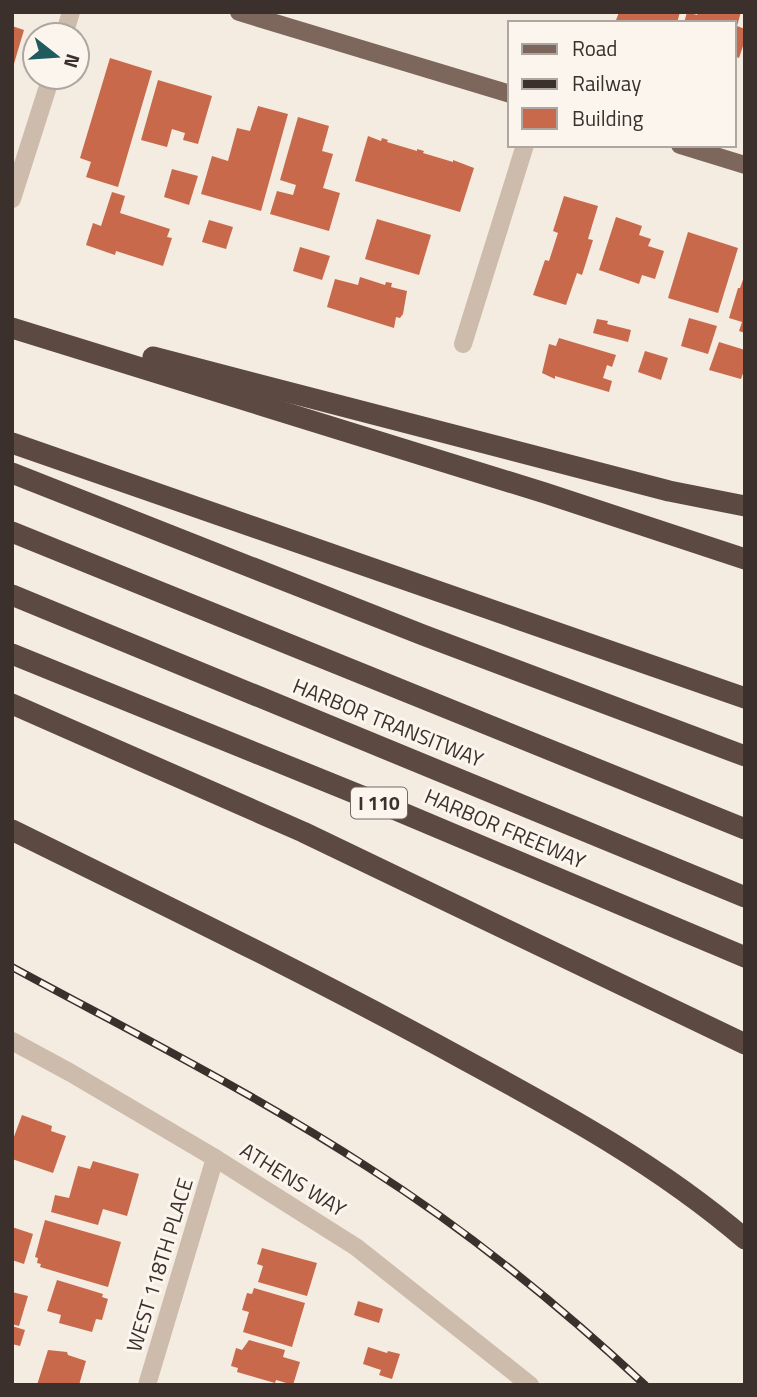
<svg xmlns="http://www.w3.org/2000/svg" width="757" height="1397" font-family="'Titillium Web',sans-serif">
  <rect width="100%" height="100%" fill="#f4ebe1"/>
  <g fill="#c8694b">
    <path d="M619,12h61l-3,11h-62z"/>
    <path d="M687,12l10,3 1,-3h43l-4,14 8,3v11l-6,18 -5,-2v-33h-50z"/>
    <path d="M12,26l12,4 -11,37h-1z"/>
    <path d="M110,58l42,13 -34,116 -32,-10 5,-15 -11,-4z"/>
    <path d="M158,80l54,16 -14,48 -15,-4 2,-7 -13,-4 -5,18 -26,-7z"/>
    <path d="M258,106l30,8 -27,97 -60,-17 11,-38 16,5 9,-33 13,3z"/>
    <path d="M298,117l31,9 -7,25 11,3 -10,34 17,5 -11,38 -59,-17 7,-23 16,4 3,-10 -16,-5z"/>
    <path d="M368,136l13,5 1,-3 6,2 -1,2 30,9v-2l7,2 -1,2 30,9v-2l21,8 -14,44 -105,-31z"/>
    <path d="M172,169l26,7 -9,29 -25,-8z"/>
    <path d="M112,192l13,4 -5,17 50,16 -3,8 5,1 -9,28 -47,-15 -1,4 -29,-10 7,-22 8,3z"/>
    <path d="M564,196l34,10 -10,33 5,1 -11,35 -5,-2 -11,32 -33,-10 12,-35 4,1 9,-28 -5,-2z"/>
    <path d="M616,217l26,9 -3,9 12,4 -3,7 16,5 -9,28 -13,-4 -3,9 -40,-14z"/>
    <path d="M377,219l54,16 -12,40 -54,-16z"/>
    <path d="M209,220l24,7 -7,22 -24,-7z"/>
    <path d="M688,232l50,16 -20,65 -50,-15z"/>
    <path d="M300,247l30,9 -8,24 -29,-9z"/>
    <path d="M745,274v59l-6,-2 3,-9 -13,-4 9,-30h2z"/>
    <path d="M360,277l25,8 1,-3 6,1 -1,4 16,4 -4,23 -3,4 -4,-1 -2,11 -67,-21 8,-28 23,6z"/>
    <path d="M689,318l28,8 -9,28 -27,-8z"/>
    <path d="M597,319l11,2 -1,3 24,6 -3,12 -35,-9z"/>
    <path d="M559,338l57,17 -4,12 -5,-2 -4,13 9,3 -3,11 -54,-16v3l-13,-6 7,-29 7,2z"/>
    <path d="M719,342l26,8v18l-4,11 -32,-9z"/>
    <path d="M645,351l23,7 -7,22 -23,-8z"/>
    <path d="M22,1115l30,11 -1,5 15,5 -13,37 -41,-14v-17z"/>
    <path d="M93,1161l46,13 -12,42 -24,-7 -5,16 -47,-13 4,-17 14,3 9,-32 12,3z"/>
    <path d="M45,1220l76,22 -13,45 -68,-20 1,-3 -4,-1 1,-5 -3,-1z"/>
    <path d="M12,1227l21,7 -9,30 -12,-4z"/>
    <path d="M262,1248l55,15 -10,33 -49,-14 5,-16 -6,-2z"/>
    <path d="M57,1280l46,14 -1,3 6,2 -6,21 -6,-1 -4,13 -33,-9 2,-8 -14,-4z"/>
    <path d="M254,1288l51,15 -13,44 -49,-15 6,-20 -7,-2 5,-17 5,1z"/>
    <path d="M12,1292l16,4 -9,30 -7,-2z"/>
    <path d="M358,1301l25,8 -4,14 -25,-8z"/>
    <path d="M12,1326l13,4 -5,16 -8,-2z"/>
    <path d="M249,1340l36,10 -2,7 17,5 -7,23 -17,-5 -1,3 -38,-11 1,-4 -7,-2 5,-18 6,2z"/>
    <path d="M368,1347l19,6 1,-2 12,3 -8,25 -13,-4 2,-5 -18,-6z"/>
    <path d="M48,1350l19,2 1,3 18,6 -7,24h-42z"/>
  </g>
  <g fill="none" stroke-linecap="round" stroke-linejoin="round">
    <g stroke="#cdbbac" stroke-width="18">
      <path d="M64,35l7,-23"/>
      <path d="M12,199l39,-122"/>
      <path d="M463,344l62,-199"/>
      <path d="M12,1041l59,32 144,85 141,89 174,138"/>
      <path d="M147,1385l68,-227"/>
    </g>
    <g stroke="#7d675c" stroke-width="18">
      <path d="M239,12l271,82"/>
      <path d="M680,145l65,20"/>
    </g>
    <g stroke="#5c4a42" stroke-width="21">
      <path d="M12,328l533,165 200,66"/>
      <path d="M153,357l516,134 76,15"/>
      <path d="M12,443l733,255"/>
      <path d="M12,473l411,162 322,121"/>
      <path d="M12,532l733,297"/>
      <path d="M12,595l733,302"/>
      <path d="M12,654l372,151 361,152"/>
      <path d="M12,704l291,128 442,212"/>
      <path d="M12,830c152,75 304,148 453,230 98,53 195,106 280,179"/>
    </g>
    <g stroke="#3b302b" stroke-width="8">
      <path id="rail" d="M12,967c120,65 243,127 357,201 99,63 190,137 276,217"/>
    </g>
    <use href="#rail" stroke="#fbf5ee" stroke-width="5" stroke-dasharray="16" stroke-linecap="butt"/>
  </g>
  <g text-anchor="middle" stroke-width="6" stroke-linejoin="round" paint-order="stroke">
    <rect fill="#fbf5ee" stroke="#756b66" stroke-width="2" x="351" y="787.5" width="56" height="31" rx="5"/>
    <g font-size="19" font-weight="bold" fill="#3b302b">
      <text x="379" y="810">I 110</text>
    </g>
    <g font-size="21" fill="#3b302b" stroke="#fbf5ee">
      <text transform="translate(388 723) rotate(22)" y="7">HARBOR TRANSITWAY</text>
      <text transform="translate(505 829) rotate(23)" y="7">HARBOR FREEWAY</text>
      <text transform="translate(293 1180) rotate(32)" y="7">ATHENS WAY</text>
      <text transform="translate(160 1265) rotate(-73)" y="7">WEST 118TH PLACE</text>
    </g>
  </g>
  <rect width="757" height="1397" fill="none" stroke="#3b302b" stroke-width="28"/>
  <rect x="508" y="21" width="228" height="126" fill="#fbf5ee" stroke="#aea6a0" stroke-width="2"/>
  <rect x="522" y="44" width="35" height="10" fill="#7d675c" stroke="#aea6a0" stroke-width="2"/>
  <text x="572" y="56" font-size="21" fill="#3b302b">Road</text>
  <rect x="522" y="79" width="35" height="10" fill="#3b302b" stroke="#aea6a0" stroke-width="2"/>
  <text x="572" y="91" font-size="21" fill="#3b302b">Railway</text>
  <rect x="522" y="108" width="35" height="21" fill="#c8694b" stroke="#aea6a0" stroke-width="2"/>
  <text x="572" y="126" font-size="21" fill="#3b302b">Building</text>
  <g transform="translate(56 56) rotate(107)"><circle r="33" fill="#fbf5ee" stroke="#aea6a0" stroke-width="2"/>
  <path d="M0-5L12 26L0 18L-12 26Z" fill="#1f5a5e"/>
  <text y="-10" font-size="19" font-weight="bold" text-anchor="middle" fill="#3b302b">N</text>
  </g>
</svg>
